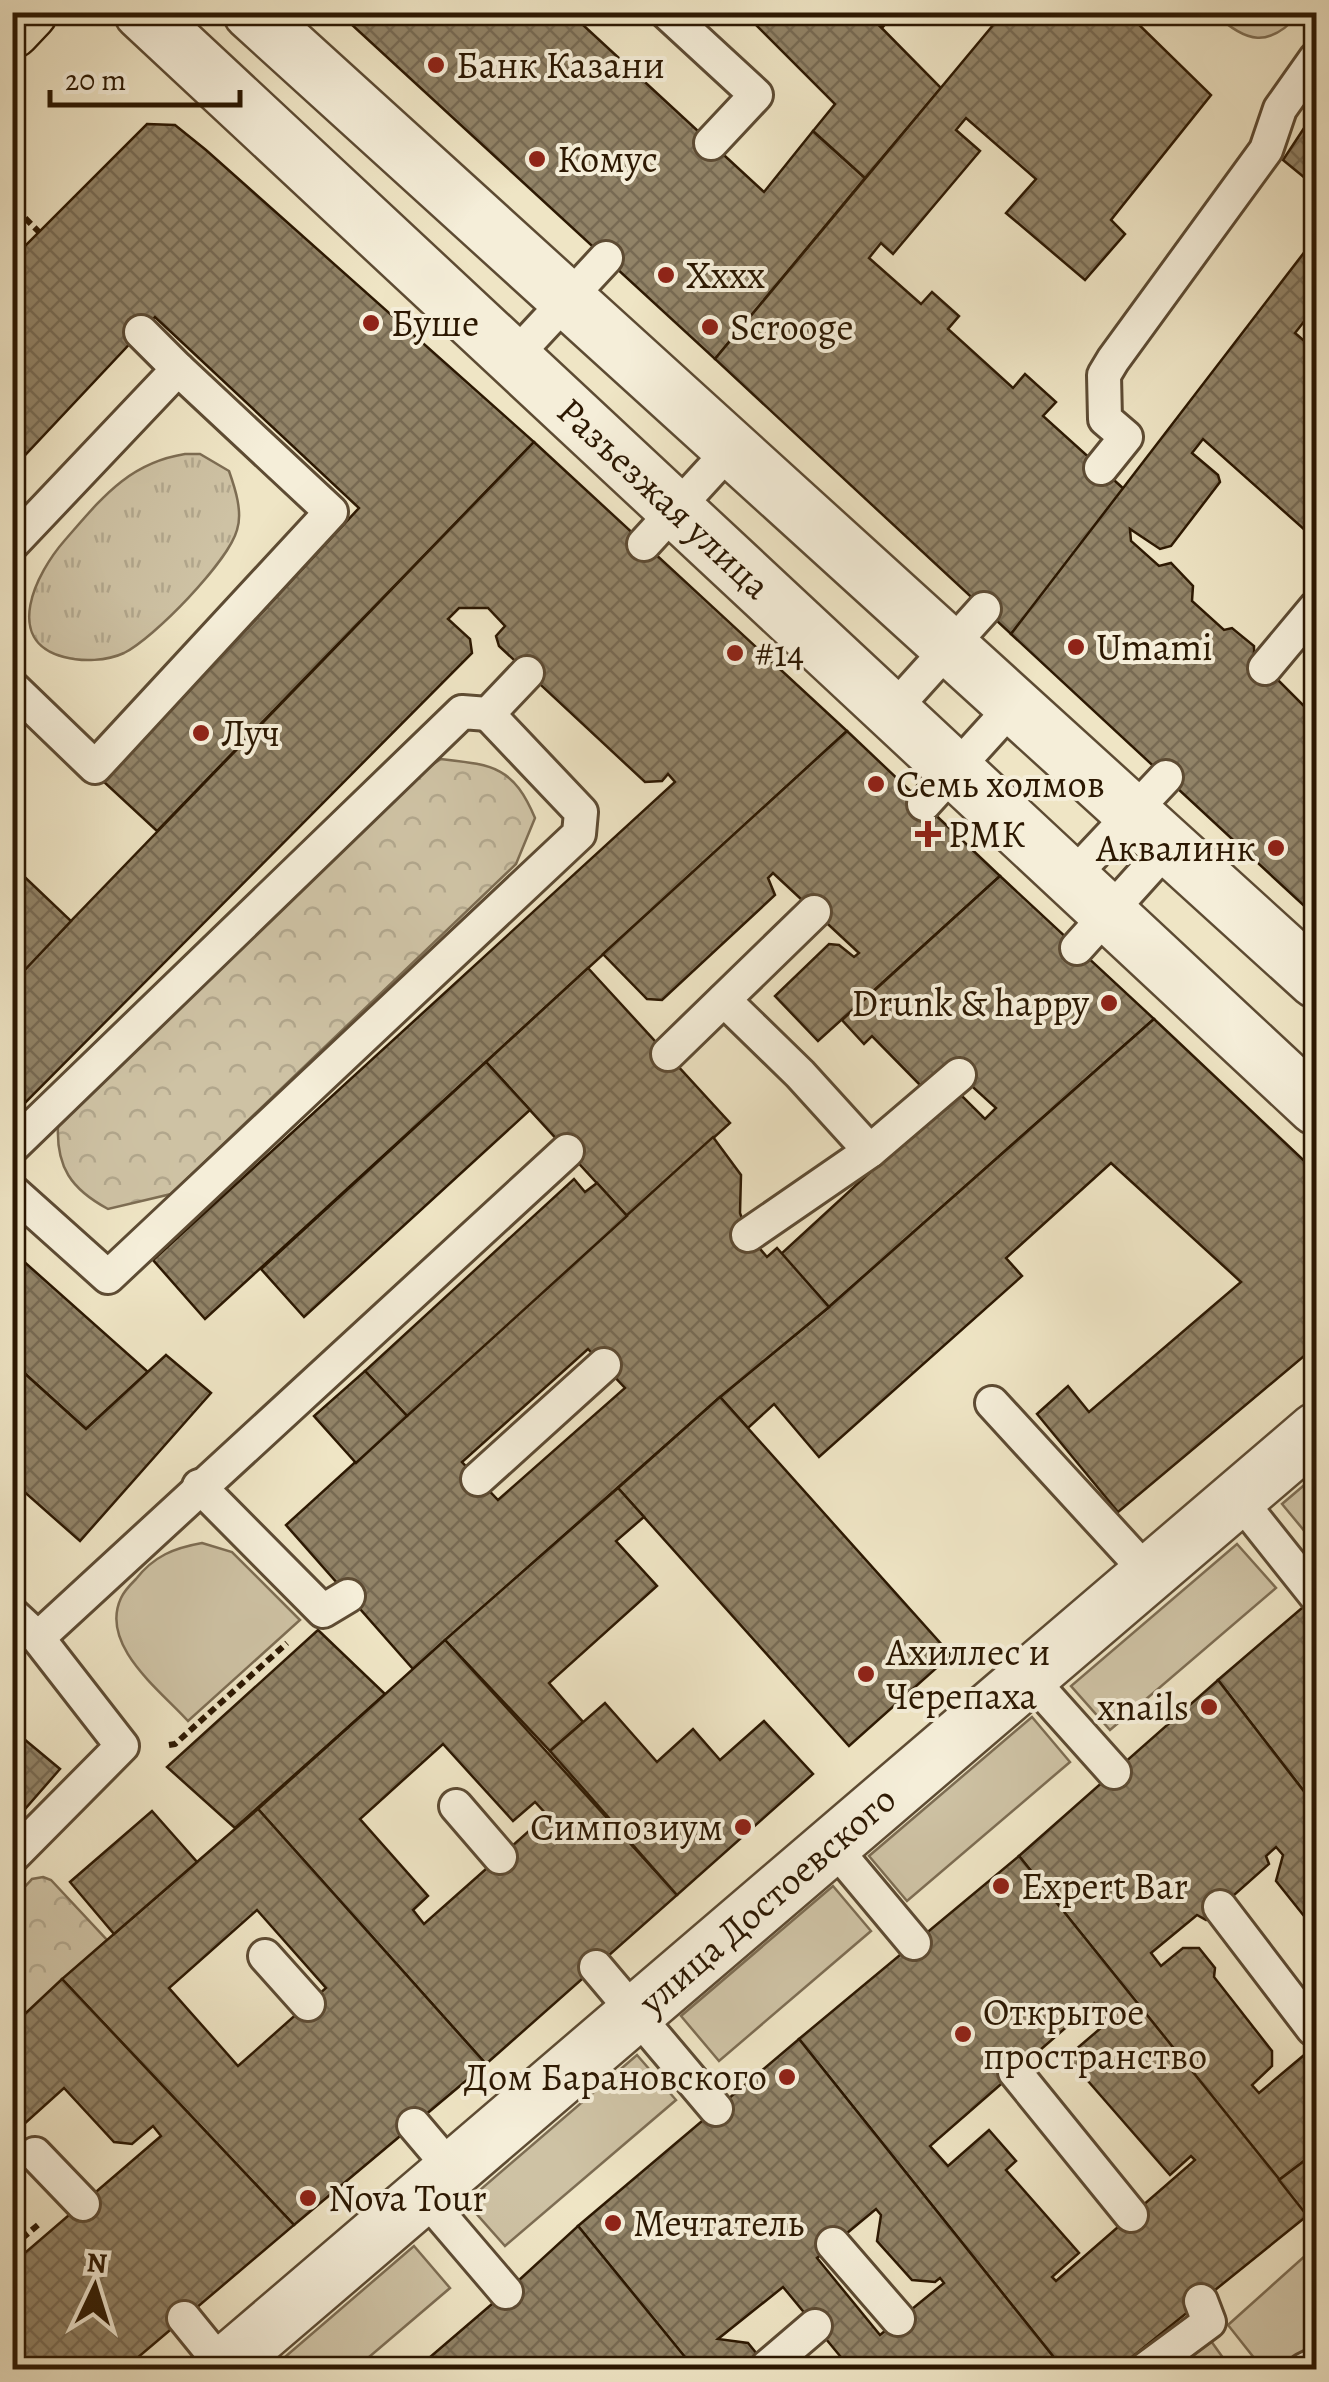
<svg xmlns="http://www.w3.org/2000/svg" width="1329" height="2382" font-family="Alegreya,serif">
  <defs>
    <pattern id="forest-crowns" width="20" height="18" patternUnits="userSpaceOnUse" patternTransform="scale(2.5)"><rect width="20" height="18" fill="#cec2a4"/><path d="M2 6a3 3 0 1 1 6 0M12 15a3 3 0 1 1 6 0" fill="none" stroke="#b1a68c"/></pattern>
    <pattern id="park-tufts" width="24" height="20" patternUnits="userSpaceOnUse" patternTransform="scale(2.5)"><rect width="24" height="20" fill="#cec2a4"/><path d="M3 7l-1-3M5 7V3M7 7l1-3M15 17l-1-3M17 17v-4M19 17l1-3" fill="none" stroke="#b1a68c"/></pattern>
    <pattern id="building-cross-hatch" width="8" height="8" patternUnits="userSpaceOnUse" patternTransform="scale(2.5)"><rect width="8" height="8" fill="#918367"/><path d="M0 0l8 8M0 8l8-8" fill="none" stroke="#776a53"/></pattern>
  </defs>
  <rect width="100%" height="100%" fill="#efe5c5"/>
  <filter id="stains"><feTurbulence type="fractalNoise" baseFrequency=".002" numOctaves="4"/><feColorMatrix values="0 0 0 0 .2 0 0 0 0 .09 0 0 0 0 .02 0 0 0 .5 -.17"/></filter>
  <radialGradient id="worn" r=".72"><stop offset=".6" stop-color="#630" stop-opacity="0"/><stop offset="1" stop-color="#630" stop-opacity=".3"/></radialGradient>
  <g fill="#cec2a4" stroke="#7d6d53" stroke-width="2.5">
    <path d="M1214,13h86c-31,36 -54,30 -86,0z"/>
    <path d="M1316,1475v70l-34,-41z"/>
    <path d="M202,1543l30,9 68,68 -112,101c-28,-31 -89,-76 -67,-123 3,-7 10,-14 15,-19 18,-23 38,-31 66,-36z"/>
    <path d="M1237,1544l39,44 -166,142 -39,-44z"/>
    <path d="M1032,1717l38,45 -163,139 -38,-45z"/>
    <path d="M833,1886l38,45 -152,130 -38,-45z"/>
    <path d="M637,2055l39,45 -171,146 -39,-44z"/>
    <path d="M414,2246l36,42 -95,81h-84z"/>
    <path d="M1316,2246v101l-48,22 -13,-10 -27,-34z"/>
    <path d="M1211,2341l20,28h-54z"/>
  </g>
  <g fill="url(#forest-crowns)" stroke="#7d6d53" stroke-width="2.5">
    <path d="M441,759c52,6 72,7 94,59l-19,46 -345,330 -63,15c-37,-20 -52,-42 -50,-84l334,-335z"/>
    <path d="M43,1877l8,3 56,60 -94,86v-126l19,-21z"/>
  </g>
  <path fill="url(#park-tufts)" stroke="#7d6d53" stroke-width="2.5" d="M185,454h15l29,17c6,17 14,41 8,59 -9,32 -83,108 -113,123 -17,8 -42,9 -60,4 -62,-16 -28,-84 1,-117 36,-41 63,-77 120,-86z"/>
  <g fill="url(#building-cross-hatch)" stroke="#2c1802" stroke-width="2.5" fill-rule="evenodd">
    <path d="M338,12h231l195,180 49,-61 52,47 -150,181z"/>
    <path d="M743,12h123l75,76 -76,90 -52,-47 22,-27z"/>
    <path d="M866,12h30l-14,16z"/>
    <path d="M1004,12h122l85,83 -100,125 14,14 -40,46 -79,-67 30,-34 -70,-61 -10,12 24,21 -87,103 -12,-11 -12,15 52,46 11,-12 27,24 -11,13 65,59 12,-14 31,28 -13,14 82,74 -114,144 -296,-275z"/>
    <path d="M1316,110v77l-33,-27z"/>
    <path d="M147,124l28,1 31,25 328,292 -377,389 -53,-49 255,-274 -204,-191 -143,152v-210z"/>
    <path d="M1316,237v81l-6,-4 -15,19 21,18v189l-113,-101 -11,14 26,22 2,7 -49,64 -11,3 -30,-20 1,12 28,25 12,-3 22,23 -1,15 32,29 8,-2 22,18v10l62,62 -2,197 -303,-281z"/>
    <path d="M534,442l313,289 -642,588 -52,-59 522,-478 -7,-8 -6,7 -17,1 -146,-136 -3,-10 9,-10 -17,-18h-29l-11,11 22,20 2,14 -460,463v-134z"/>
    <path d="M847,731l153,145 -182,165 -43,-45 54,-52 10,1 15,12 5,-4 -86,-80 -5,5 7,17 -113,105 -15,-1 -44,-45z"/>
    <path d="M12,865l59,56 -51,54 -8,-7z"/>
    <path d="M1000,876l154,143 -325,288 -48,-53 171,-157 10,-1 23,23 11,-11 -44,-40 -28,21 -52,-53 -8,8 -22,-24z"/>
    <path d="M588,968l142,155 -103,93 -141,-154z"/>
    <path d="M1154,1019l162,153v174l-198,166 -81,-98 31,-28 21,26 152,-130 -130,-119 -105,95 16,18 -203,181 -45,-53 -26,24 -28,-31 109,-90z"/>
    <path d="M486,1062l44,48 -226,207 -43,-48z"/>
    <path d="M713,1137l28,38 -1,38 8,22 19,22 10,-9 52,59 -109,90 -307,272 -127,-144zM588,1349l37,39 -127,112 -36,-38z"/>
    <path d="M574,1179l11,13 12,-9 30,33 -220,200 -42,-45z"/>
    <path d="M12,1251l136,121 -62,57 -74,-67z"/>
    <path d="M166,1355l45,38 -131,148 -68,-60v-119l74,67z"/>
    <path d="M365,1371l42,45 -51,47 -42,-47z"/>
    <path d="M720,1397l231,258 -102,91 -231,-258z"/>
    <path d="M618,1488l26,29 -28,24 41,45 -108,97 34,39 -33,29 -105,-111z"/>
    <path d="M1316,1596v211l-98,-127z"/>
    <path d="M318,1630l67,64 -150,134 -68,-61z"/>
    <path d="M445,1640l232,255 -191,169 -228,-255zM443,1744l70,77 22,-19 12,13 -123,109 -11,-14 15,-14 -68,-77z"/>
    <path d="M1218,1680l98,127v124l-40,-50 7,-26 -7,-8 -10,9 3,8 -63,56 -9,-5 -46,38 10,13 22,-18h16l16,20 -1,9 58,74v15l-20,19 7,8 57,-48v107l-37,28 -260,-324z"/>
    <path d="M605,1703l52,59 36,-33 27,31 44,-39 49,53 -136,121 -127,-144z"/>
    <path d="M12,1729l48,40 -48,55z"/>
    <path d="M258,1809l228,255 -192,161 -232,-246zM257,1910l69,78 -88,78 -69,-78z"/>
    <path d="M152,1811l45,51 -83,72 -44,-52z"/>
    <path d="M1019,1856l289,359 -192,155h-52l-265,-331zM1094,2003l15,18 -42,36 103,118 21,-19 4,4 -139,121 -4,-4 27,-24 -73,-83 10,-9 -27,-31 -41,36 -18,-20z"/>
    <path d="M62,1979l232,246 -171,145h-111v-106l149,-128 -8,-10 -21,18 -18,-2 -50,-54 -52,47v-109z"/>
    <path d="M799,2039l265,331h-228l9,-8 -62,-75 -65,52 30,4 22,27h-75l-117,-144zM876,2209l5,6 -4,26 35,39 23,2 5,-4 4,5 -64,52 -63,-77z"/>
    <path d="M1316,2152v75l-37,-47z"/>
    <path d="M578,2226l116,142 -279,2 91,-78z"/>
  </g>
  <g fill="none" stroke-linecap="round" stroke-linejoin="round">
    <g stroke="#5d4b33" stroke-width="38">
      <g id="service">
        <path d="M666,12l90,83 -45,48"/>
        <path d="M141,332l37,37"/>
        <path d="M513,358l93,-100"/>
        <path d="M1101,468l25,-31 -21,-18 -1,-44 9,-15 153,-210 14,-41 36,-51"/>
        <path d="M12,544l166,-175 153,143 -236,255 -83,-80"/>
        <path d="M644,544l87,-95"/>
        <path d="M1265,668l51,-61"/>
        <path d="M892,711l92,-102"/>
        <path d="M924,804l89,-98"/>
        <path d="M1071,878l95,-101"/>
        <path d="M1077,948l92,-102"/>
        <path d="M724,1000l76,74 70,77"/>
        <path d="M668,1054l146,-142"/>
        <path d="M12,1147l450,-435 26,2 39,-41"/>
        <path d="M12,1191l96,86 471,-443 2,-22 -93,-98"/>
        <path d="M748,1235l122,-84 89,-76"/>
        <path d="M992,1403l157,171"/>
        <path d="M478,1479l126,-114"/>
        <path d="M199,1486l124,125 25,-15"/>
        <path d="M1238,1498l78,98"/>
        <path d="M12,1614l26,24 84,108 -110,111"/>
        <path d="M38,1638l529,-487"/>
        <path d="M1029,1677l85,95"/>
        <path d="M456,1806l44,51"/>
        <path d="M832,1845l82,98"/>
        <path d="M1220,1907l93,122 3,-3"/>
        <path d="M265,1956l43,48"/>
        <path d="M596,1967l120,142"/>
        <path d="M1015,2072l116,143"/>
        <path d="M414,2125l39,46"/>
        <path d="M35,2154l48,50"/>
        <path d="M424,2196l82,96"/>
        <path d="M833,2244l65,75"/>
        <path d="M184,2318l39,48"/>
        <path d="M767,2367l48,-41"/>
        <path d="M1144,2370l65,-48 -8,-21"/>
        <path d="M1304,2370l12,-6"/>
      </g>
    </g>
    <g stroke="#5d4b33" stroke-width="60">
      <path id="minor" d="M219,2370l1097,-939"/>
    </g>
    <g stroke="#5d4b33" stroke-width="60">
      <g id="tertiary">
        <path d="M142,12l1174,1095"/>
        <path d="M251,12l1065,968"/>
      </g>
    </g>
    <g stroke="#2c1802" stroke-width="60">
      <path id="primary" d="M12,30l17,-18"/>
    </g>
    <g stroke="#2c1802" stroke-width="6" stroke-dasharray="8 5" stroke-linecap="butt">
      <path d="M16,209l23,23"/>
      <path d="M169,1745l6,-1 112,-101"/>
      <path d="M12,2247l27,-23"/>
    </g>
    <use href="#service" stroke="#f5eed9" stroke-width="32"/>
    <use href="#minor" stroke="#f5eed9" stroke-width="55"/>
    <use href="#tertiary" stroke="#f5eed9" stroke-width="55"/>
    <use href="#primary" stroke="#efe5c5" stroke-width="55"/>
  </g>
  <g fill="#8f2418" stroke="#f5eed9" stroke-width="4">
    <circle cx="436" cy="65" r="10"/>
    <circle cx="537" cy="159" r="10"/>
    <circle cx="666" cy="275" r="10"/>
    <circle cx="371" cy="323" r="10"/>
    <circle cx="710" cy="327" r="10"/>
    <circle cx="1076" cy="647" r="10"/>
    <circle cx="735" cy="653" r="10"/>
    <circle cx="201" cy="733" r="10"/>
    <circle cx="876" cy="784" r="10"/>
    <path d="M923 819h10v10h10v10h-10v10h-10v-10h-10v-10h10z"/>
    <circle cx="1276" cy="848" r="10"/>
    <circle cx="1109" cy="1003" r="10"/>
    <circle cx="866" cy="1674" r="10"/>
    <circle cx="1209" cy="1707" r="10"/>
    <circle cx="743" cy="1827" r="10"/>
    <circle cx="1001" cy="1886" r="10"/>
    <circle cx="963" cy="2034" r="10"/>
    <circle cx="787" cy="2077" r="10"/>
    <circle cx="308" cy="2198" r="10"/>
    <circle cx="613" cy="2223" r="10"/>
  </g>
  <g text-anchor="middle" stroke-width="8" stroke-linejoin="round" paint-order="stroke">
    <g font-size="38" fill="#2c1802" stroke="#f5eed9" text-anchor="start">
      <text x="456" y="78">Банк Казани</text>
      <text x="557" y="172">Комус</text>
      <text x="686" y="288">Xxxx</text>
      <text x="391" y="336">Буше</text>
      <text x="730" y="340">Scrooge</text>
      <text x="1096" y="660">Umami</text>
      <text x="755" y="666">#14</text>
      <text x="221" y="746">Луч</text>
      <text x="896" y="797">Семь холмов</text>
      <text x="948" y="847">РМК</text>
      <text x="1256" y="861" text-anchor="end">Аквалинк</text>
      <text x="1089" y="1016" text-anchor="end">Drunk &amp; happy</text>
      <text x="886" y="1665">Ахиллес и<tspan x="886" dy="44">Черепаха</tspan></text>
      <text x="1189" y="1720" text-anchor="end">xnails</text>
      <text x="723" y="1840" text-anchor="end">Симпозиум</text>
      <text x="1021" y="1899">Expert Bar</text>
      <text x="983" y="2025">Открытое<tspan x="983" dy="44">пространство</tspan></text>
      <text x="767" y="2090" text-anchor="end">Дом Барановского</text>
      <text x="328" y="2211">Nova Tour</text>
      <text x="633" y="2236">Мечтатель</text>
    </g>
    <g font-size="38" fill="#2c1802" stroke="#f5eed9">
      <text transform="translate(664 498) rotate(43)" y="13">Разъезжая улица</text>
      <text transform="translate(767 1900) rotate(-41)" y="13">улица Достоевского</text>
    </g>
  </g>
  <rect width="1329" height="2382" fill="none" stroke="#efe5c5" stroke-width="50"/>
  <rect x="15" y="15" width="1299" height="2352" fill="none" stroke="#2c1802" stroke-width="5"/>
  <rect x="25" y="25" width="1279" height="2332" fill="none" stroke="#2c1802" stroke-width="2.5"/>
  <g transform="translate(95 2287) rotate(4)" stroke="#f5eed9" stroke-width="8" paint-order="stroke">
  <path d="M0-8L18 38L0 25L-18 38Z" fill="#2c1802"/>
  <text y="-15" font-size="28" font-weight="bold" text-anchor="middle" fill="#2c1802">N</text>
  </g>
  <path d="M50 90v15h190v-15" fill="none" stroke="#2c1802" stroke-width="5"/>
  <text x="65" y="90" font-size="30" fill="#2c1802" stroke="#f5eed9" stroke-width="8" paint-order="stroke">20 m</text>
  <rect width="100%" height="100%" filter="url(#stains)"/>
  <rect width="100%" height="100%" fill="url(#worn)"/>
</svg>
